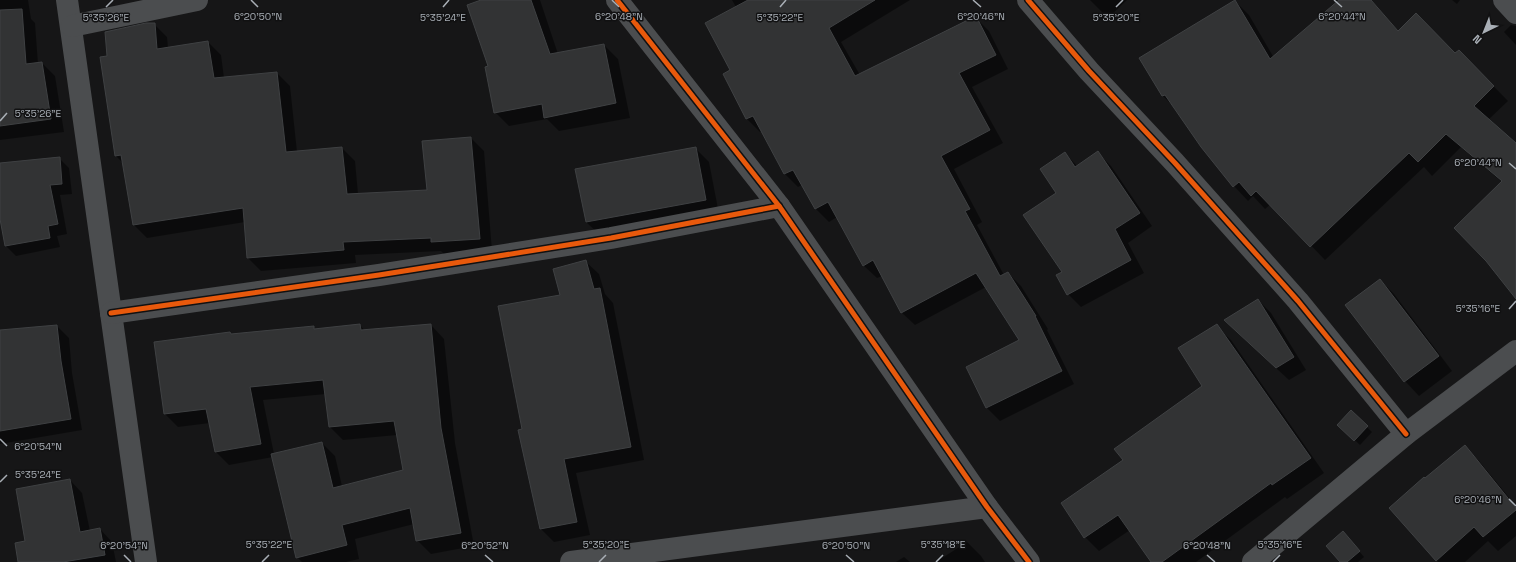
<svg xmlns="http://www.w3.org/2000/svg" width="1516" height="562" font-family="'Space Grotesk',sans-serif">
  <rect width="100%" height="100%" fill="#161617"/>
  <g fill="#0007" fill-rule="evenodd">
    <path d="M0,0h28l3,19 4,4 3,41 4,-1 13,13 9,56 -64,8z"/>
    <path d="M484,0h56l18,54 46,-9 14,14 12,59 -71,13 -12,-12 -38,7 -14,-14z"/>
    <path d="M732,0h178l-69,42 19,33 116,-57 13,13 19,38 -36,18 31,56 -49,26 28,53 -5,3 27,50 4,-2 13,13 27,43 -1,1 27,54 -74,37 -13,-13 -20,-41 54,-26 -35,-54 -71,38 -14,-13 -19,-36 -5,2 -14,-13 -26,-48 -8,5 -13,-13 -14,-24 -4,2 -13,-13 -23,-43 -2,1 -13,-13 -23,-45 7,-4 5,-63z"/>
    <path d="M1090,0h37l-19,18z"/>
    <path d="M1340,0h31l28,32 57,22 3,-3 49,50 -20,19 28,25v152l-29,-37 15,-78 -41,-35 -29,29 -8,-9 -99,93 -54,-56 -6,5 -12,-13 -5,5 -14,-15 -32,-40 -29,-40 -10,-10 -22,-37 94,-58 14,14 25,43z"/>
    <path d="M1452,0h8l-3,4z"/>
    <path d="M154,24l13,13 1,11 40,-6 13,13 3,23 53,-5 13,13 7,66 45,-4 13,13 3,33 70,-3 43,-53 13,13 8,100 -47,4 -4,-4 -86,4 1,8 -95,8 -13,-13 -3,-36 -98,16 -13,-13 -10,-61 -8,-8 -8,-99z"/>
    <path d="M1511,25l5,1v19l-12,-13z"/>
    <path d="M695,148l14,14 10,52 -118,22 -15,-14z"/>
    <path d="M1097,152l14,14 41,60 -24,17 16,30 -63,34 -13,-13 -4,-22 -7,-79 8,-40 12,13z"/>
    <path d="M59,158l10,10 3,26 -12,1 7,39 -10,2 3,11 -44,9 -10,-10 -6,-32v-50z"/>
    <path d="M585,261l14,13 6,20 8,9 31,157 -68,13 14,62 -36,7 -13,-13 -18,-99 38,-134z"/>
    <path d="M1380,280l14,14 58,77 -33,25 -14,-15 -58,-76z"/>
    <path d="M1258,300l13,13 35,57 -17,10 -51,-47z"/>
    <path d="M360,325l5,6 66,-6 13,14 11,104 19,103 -43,8 -14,-14 -3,-16 -59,15 4,20 -13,3h-44l-5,-5 -24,-100 -44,8 -13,-13 -6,-29 -32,4 -13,-13 65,-81 3,2 80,-8 3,3zM326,394l4,33 13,13 54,-5 7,36 -62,15 -7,-30 -13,-13 -48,11 -11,-54z"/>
    <path d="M57,326l12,12 3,35 10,57 -82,14v-113z"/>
    <path d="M1216,326l15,14 93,133 -37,26 -2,-2 -89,65h-44l-22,-32 -31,21 -14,-14 40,-77 78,-74z"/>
    <path d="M1351,412l21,20 -12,13 -21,-20z"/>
    <path d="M1465,447l14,14 37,45v30l-18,15 -10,-10 -23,21h-27l-48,-54z"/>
    <path d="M70,480l12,13 8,38 10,-2 12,13 4,20h-97l7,-20z"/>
    <path d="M1348,538l16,19 -6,5h-17z"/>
    <path d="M967,542l14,14 4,6h-49z"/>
    <path d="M904,557l6,5h-14z"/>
  </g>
  <g fill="#323334" stroke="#3f4143">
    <path d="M481,0h50l19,54 54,-10 12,59 -72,15 -2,-14 -48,9 -9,-46 3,-1 -21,-61z"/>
    <path d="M748,0h127l-46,28 26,48 121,-60 20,39 -37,18 31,57 -49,26 29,53 -5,2 35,65 8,-4 28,44h-1l27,55 -76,37 -20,-41 53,-27 -43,-67 -75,40 -28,-53 -10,6 -35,-64 -13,7 -22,-39 -9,4 -31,-58 -7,3 -23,-45 7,-4 -25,-47z"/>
    <path d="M1235,0l35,59 69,-59h32l27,31 18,-18 39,40 4,-3 35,36 -20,20 42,37v156l-30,-38 -32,-33 48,-47 -56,-47 -28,28 -9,-9 -99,94 -54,-56 -5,5 -12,-14 -6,5 -32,-40 -36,-52 -3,1 -23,-38z"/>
    <path d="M22,9l4,55 16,-2 9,57 -51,7v-116z"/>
    <path d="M146,23h9l2,26 51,-8 6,37 63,-6 9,80 56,-5 5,47 80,-4 -5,-49 49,-4 9,102 -49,3v-4l-88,4 1,8 -97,8 -4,-50 -110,17 -12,-70 -6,1 -15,-99 7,-1 -2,-24z"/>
    <path d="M696,147l10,53 -120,22 -11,-53z"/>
    <path d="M1098,151l42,62 -25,16 16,31 -64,35 -11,-20 6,-3 -39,-57 33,-22 -16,-24 25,-17 10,15z"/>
    <path d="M60,157l2,27 -12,1 8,39 -10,2 2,12 -45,8 -5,-27v-56z"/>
    <path d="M586,260l8,29 6,-1 31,159 -67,12 13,63 -37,7 -22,-99 4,-1 -24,-123 62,-11 -7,-26z"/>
    <path d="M1380,279l59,77 -35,26 -59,-77z"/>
    <path d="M1258,299l36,58 -18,11 -52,-48z"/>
    <path d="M360,324l1,6 70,-6 10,104 20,105 -45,8 -6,-33 -68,17 5,20 -51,13 -25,-104 51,-12 11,46 70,-18 -9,-49 -65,6 -6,-47 -73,7 11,57 -46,8 -9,-43 -42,5 -10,-72 76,-10 1,2 83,-8v3z"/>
    <path d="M1217,324l94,134 -39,27 -1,-2 -109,79h-11l-33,-47 -34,23 -23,-35 62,-43 -9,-11 88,-63 -24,-38z"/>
    <path d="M57,325l4,36 10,58 -71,12v-101z"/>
    <path d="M1351,410l17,16 -14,15 -17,-16z"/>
    <path d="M1465,445l51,63v2l-33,27 -9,-10 -38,34 -47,-53 35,-31 1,1z"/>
    <path d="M70,479l10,53 20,-4 5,27 -42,7h-45l-3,-19 10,-2 -9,-52z"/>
    <path d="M1343,531l17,20 -13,11h-7l-14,-16z"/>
  </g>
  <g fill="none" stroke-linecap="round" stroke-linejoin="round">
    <g stroke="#4b4d4f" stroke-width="22">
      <path d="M67,0l79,562"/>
      <path d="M617,0l162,206 208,301 42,55"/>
      <path d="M1028,0l61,71 86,92 123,138 108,133"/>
      <path d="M1504,0l12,13"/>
      <path d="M72,26l125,-26"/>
      <path d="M111,313l268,-38 232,-37 168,-32"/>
      <path d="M571,562l416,-55"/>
      <path d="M1253,562l153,-128 110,-83"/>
    </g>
    <g stroke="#111112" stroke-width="8">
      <g id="cycleway">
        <path d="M617,0l162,206 208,301 42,55"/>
        <path d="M1028,0l61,71 86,92 123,138 108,133"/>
        <path d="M111,313l268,-38 232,-37 168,-32"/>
      </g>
    </g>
    <use href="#cycleway" stroke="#e8590c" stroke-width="5"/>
  </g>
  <path fill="none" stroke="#a9afb6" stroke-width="1.5" d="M251,0l7,7M612,0l7,7M973,0l8,7M1334,0l8,7M106,7l7,-7M443,7l6,-7M780,7l6,-7M1116,7l7,-7M0,121l7,-8M1509,163l7,6M1509,309l7,-8M0,439l7,7M0,482l7,-7M1509,499l7,7M124,555l7,7M485,555l8,7M846,555l8,7M1207,555l8,7M262,562l7,-7M599,562l7,-7M936,562l7,-7M1273,562l7,-7"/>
  <g font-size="10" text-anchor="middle" fill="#a9afb6" stroke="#111112" stroke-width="3" stroke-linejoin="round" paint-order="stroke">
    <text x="258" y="20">6°20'50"N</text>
    <text x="619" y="20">6°20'48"N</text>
    <text x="981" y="20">6°20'46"N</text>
    <text x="1342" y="20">6°20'44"N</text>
    <text x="106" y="21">5°35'26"E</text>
    <text x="443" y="21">5°35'24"E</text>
    <text x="780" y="21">5°35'22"E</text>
    <text x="1116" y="21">5°35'20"E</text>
    <text x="38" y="117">5°35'26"E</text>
    <text x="1478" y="166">6°20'44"N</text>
    <text x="1478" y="312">5°35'16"E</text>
    <text x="38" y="450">6°20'54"N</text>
    <text x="38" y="478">5°35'24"E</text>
    <text x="1478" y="503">6°20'46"N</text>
    <text x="269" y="548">5°35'22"E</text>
    <text x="606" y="548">5°35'20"E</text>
    <text x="943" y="548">5°35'18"E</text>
    <text x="1280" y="548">5°35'16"E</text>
    <text x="124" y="549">6°20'54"N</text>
    <text x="485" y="549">6°20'52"N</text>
    <text x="846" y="549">6°20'50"N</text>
    <text x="1207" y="549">6°20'48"N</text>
  </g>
  <g transform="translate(1484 32) rotate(223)" stroke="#111112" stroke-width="3" paint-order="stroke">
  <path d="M0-3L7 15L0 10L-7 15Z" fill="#a9afb6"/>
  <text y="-6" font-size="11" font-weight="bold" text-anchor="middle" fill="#a9afb6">N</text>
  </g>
</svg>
